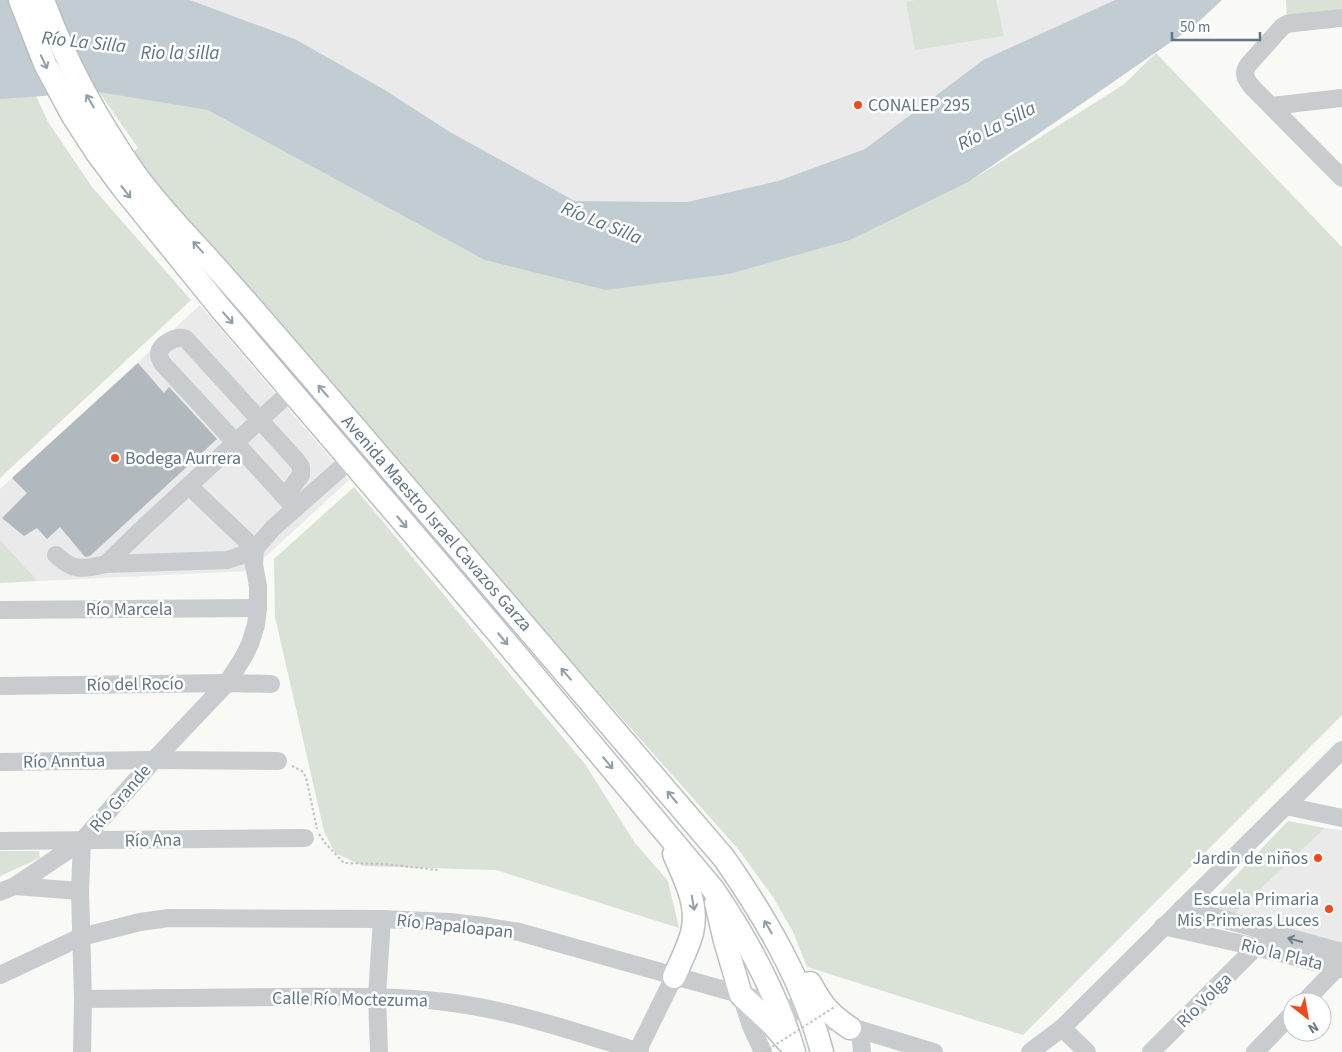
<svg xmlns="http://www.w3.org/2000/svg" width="1342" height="1052" font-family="'Source Sans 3',sans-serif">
  <rect width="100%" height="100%" fill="#f9f9f6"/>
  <g fill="#e9eae9">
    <path d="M190,0h925l-132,60 -118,89 -87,32 -91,21 -112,-1 -125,-69 -65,-42 -90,-51z"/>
    <path d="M200,305l149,175 -99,91 -212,10 -38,-41v-51z"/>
    <path d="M1325,828l17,2v116l-110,-30z"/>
  </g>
  <g fill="#dae1d6">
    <path d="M915,0h81l8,36 -89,14 -9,-48z"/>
    <path d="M1286,0h56v13l-55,7z"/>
    <path d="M15,51l33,71 44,65 99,113 -191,178v-423z"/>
    <path d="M1156,53l186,194v468l-319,320 -216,-68 -14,-35 -20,-35 -35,-48 -613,-690 13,-11 -39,-56 122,-24 315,182 434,-69 153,-96z"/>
    <path d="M354,487l231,277 50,79 33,38 11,47 -183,-58 -133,-4 -28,-13 -11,-22 -49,-214 -1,-58z"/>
    <path d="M0,540l38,41 -38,2z"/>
    <path d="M1288,821l37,7 -93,88 -27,-8z"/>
    <path d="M0,851h39l1,7 -40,18z"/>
  </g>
  <path fill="#c1cdd2" d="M0,0h190l105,39 90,51 65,42 125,69 112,1 91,-21 87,-32 118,-89 132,-60h107l-28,26 -224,155 -120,59 -121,34 -123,16 -121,-30 -277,-150 -109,-18 -99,7z"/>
  <path fill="#b1b9bf" d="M138,363l26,30 5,-6 48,52 -127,117 -5,1 -25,-30 -13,12 -10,-11 -13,8 -22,-18 25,-25 -15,-15z"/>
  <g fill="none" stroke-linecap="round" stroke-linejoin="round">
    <g stroke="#bbbfc3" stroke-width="25">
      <g id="major">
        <path d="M20,0l25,64 28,52 24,37 26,35 98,121 273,319 219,261c34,50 64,105 81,163"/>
        <path d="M43,0c22,60 53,118 90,171 23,33 52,62 79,92 37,41 73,83 109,125 134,157 269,312 403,470 41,59 79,123 98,194"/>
        <path d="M716,903l9,38 16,54 31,29 15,17"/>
        <path d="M674,977c6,-14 14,-29 18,-44 7,-29 -7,-53 -18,-79"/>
        <path d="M810,983c12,22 19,31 40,45"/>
      </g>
    </g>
    <g stroke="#bfc2c4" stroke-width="2" stroke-dasharray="2.5 2.5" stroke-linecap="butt">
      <path d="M292,766l10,5 4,6 11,52"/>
      <path d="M319,834l6,9 19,20 40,1 54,6"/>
    </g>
    <g stroke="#c8cccf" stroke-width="18">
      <path d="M1342,18l-49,5 -6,1 -5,3 -34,38c-6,9 -2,15 5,23l89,90"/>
      <path d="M1271,106l71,-8"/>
      <path d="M189,486l66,63"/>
      <path d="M285,497l16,-22v-8l-4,-6 -111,-122c-9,-4 -27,5 -27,16 0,3 2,5 3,8 45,48 89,97 133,145"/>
      <path d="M255,549l-15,7 -13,4 -121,4 37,-36 148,-137"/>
      <path d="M56,555c18,17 27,14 50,9"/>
      <path d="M0,610l258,-2"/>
      <path d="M0,686l227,-3 44,1"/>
      <path d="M0,762l154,-2 124,1"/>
      <path d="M1286,806l56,12"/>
      <path d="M0,841l305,-3"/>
      <path d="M15,886l65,5"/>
      <path d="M0,892l15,-6 67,-45"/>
      <path d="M1182,908l160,44"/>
      <path d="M1163,926l93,21 86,22"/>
      <path d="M0,975l81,-38 59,-15 29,-4 213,1 68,3 33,4 36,6 259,73 156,47"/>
      <path d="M741,995l10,31 12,26"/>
      <path d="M83,999c66,-1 131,-1 197,-2 56,0 111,-2 166,5 66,8 131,30 194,50"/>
      <path d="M1304,1002l33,-34"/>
      <path d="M1062,1028l25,24"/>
      <path d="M860,1030l2,22"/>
      <path d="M82,1052l1,-53 -3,-108 2,-50 72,-81 73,-77 16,-25 7,-14 6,-19 2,-17v-22l-4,-21 1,-16 18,-21 77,-68"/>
      <path d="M379,1052l-2,-56 5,-77"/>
      <path d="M637,1052l37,-75"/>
      <path d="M1030,1052l32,-24 280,-278"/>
      <path d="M1151,1052l105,-105"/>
      <path d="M1255,1052l37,-38"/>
    </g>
    <use href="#major" stroke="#fff" stroke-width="22"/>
    <path stroke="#bfc2c4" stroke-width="2" stroke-dasharray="2.5 2.5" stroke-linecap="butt" d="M764,1052l72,-46"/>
  </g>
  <defs><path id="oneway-shaft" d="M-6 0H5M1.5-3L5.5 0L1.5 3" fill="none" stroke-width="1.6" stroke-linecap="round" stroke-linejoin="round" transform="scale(1.25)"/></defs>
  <g stroke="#909ea8">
    <use href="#oneway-shaft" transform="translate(44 62) rotate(65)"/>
    <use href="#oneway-shaft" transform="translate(90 101) rotate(-120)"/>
    <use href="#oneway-shaft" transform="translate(126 192) rotate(52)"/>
    <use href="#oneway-shaft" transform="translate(198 247) rotate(-132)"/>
    <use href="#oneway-shaft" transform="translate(228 318) rotate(49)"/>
    <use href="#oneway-shaft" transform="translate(323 391) rotate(-131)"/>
    <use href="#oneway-shaft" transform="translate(402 522) rotate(50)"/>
    <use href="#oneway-shaft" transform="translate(503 639) rotate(50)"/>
    <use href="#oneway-shaft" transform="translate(566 674) rotate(-131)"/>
    <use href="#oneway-shaft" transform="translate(608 763) rotate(50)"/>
    <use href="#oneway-shaft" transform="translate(672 797) rotate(-130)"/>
    <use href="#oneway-shaft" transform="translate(693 903) rotate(80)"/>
    <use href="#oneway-shaft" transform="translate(768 927) rotate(-120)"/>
  </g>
  <use stroke="#6b7e8b" href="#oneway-shaft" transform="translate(1295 940) rotate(-165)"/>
  <g fill="#f3491b" stroke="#fff" stroke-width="2">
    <circle cx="858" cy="105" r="5"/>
    <circle cx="115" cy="458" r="5"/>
    <circle cx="1318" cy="858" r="5"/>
    <circle cx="1329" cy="909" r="5"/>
  </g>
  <g text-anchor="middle" stroke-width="5" stroke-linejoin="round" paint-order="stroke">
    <g font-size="18" fill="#617583" stroke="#fff" text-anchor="start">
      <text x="868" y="111">CONALEP 295</text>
      <text x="125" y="464">Bodega Aurrera</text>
      <text x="1308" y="864" text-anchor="end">Jardin de niños</text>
      <text x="1319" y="905" text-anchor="end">Escuela Primaria<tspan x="1319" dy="21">Mis Primeras Luces</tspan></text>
    </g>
    <g font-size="18" fill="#617583" stroke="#fff">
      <text transform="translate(437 523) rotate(49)" y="6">Avenida Maestro Israel Cavazos Garza</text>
      <text x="129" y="615">Río Marcela</text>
      <text transform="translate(135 684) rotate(-1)" y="6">Río del Rocío</text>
      <text transform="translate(64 761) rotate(-1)" y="6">Río Anntua</text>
      <text transform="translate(120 798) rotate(-49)" y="6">Río Grande</text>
      <text transform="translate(153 840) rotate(-1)" y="6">Río Ana</text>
      <text transform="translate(455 926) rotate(6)" y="6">Río Papaloapan</text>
      <text transform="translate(1282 954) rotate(14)" y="6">Rio la Plata</text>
      <text transform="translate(350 999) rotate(1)" y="6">Calle Río Moctezuma</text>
      <text transform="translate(1204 1000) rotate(-45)" y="6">Río Volga</text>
    </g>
    <g font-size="19" font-style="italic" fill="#5c757e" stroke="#fff">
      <text transform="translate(84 41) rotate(6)" y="7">Río La Silla</text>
      <text x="180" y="59">Rio la silla</text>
      <text transform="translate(996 125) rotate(-27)" y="7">Río La Silla</text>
      <text transform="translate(602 222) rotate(22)" y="7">Río La Silla</text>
    </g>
  </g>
  <g transform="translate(1307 1017) rotate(149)"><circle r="24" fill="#ffffff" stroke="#c0c8cd"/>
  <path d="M0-4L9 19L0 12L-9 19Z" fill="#f3491b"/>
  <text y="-8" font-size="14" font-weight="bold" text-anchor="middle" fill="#617583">N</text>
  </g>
  <path d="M1172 32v8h88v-8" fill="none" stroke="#617583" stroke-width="2.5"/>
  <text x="1180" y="32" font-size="15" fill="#617583" stroke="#ffffff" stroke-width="4" paint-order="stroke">50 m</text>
</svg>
